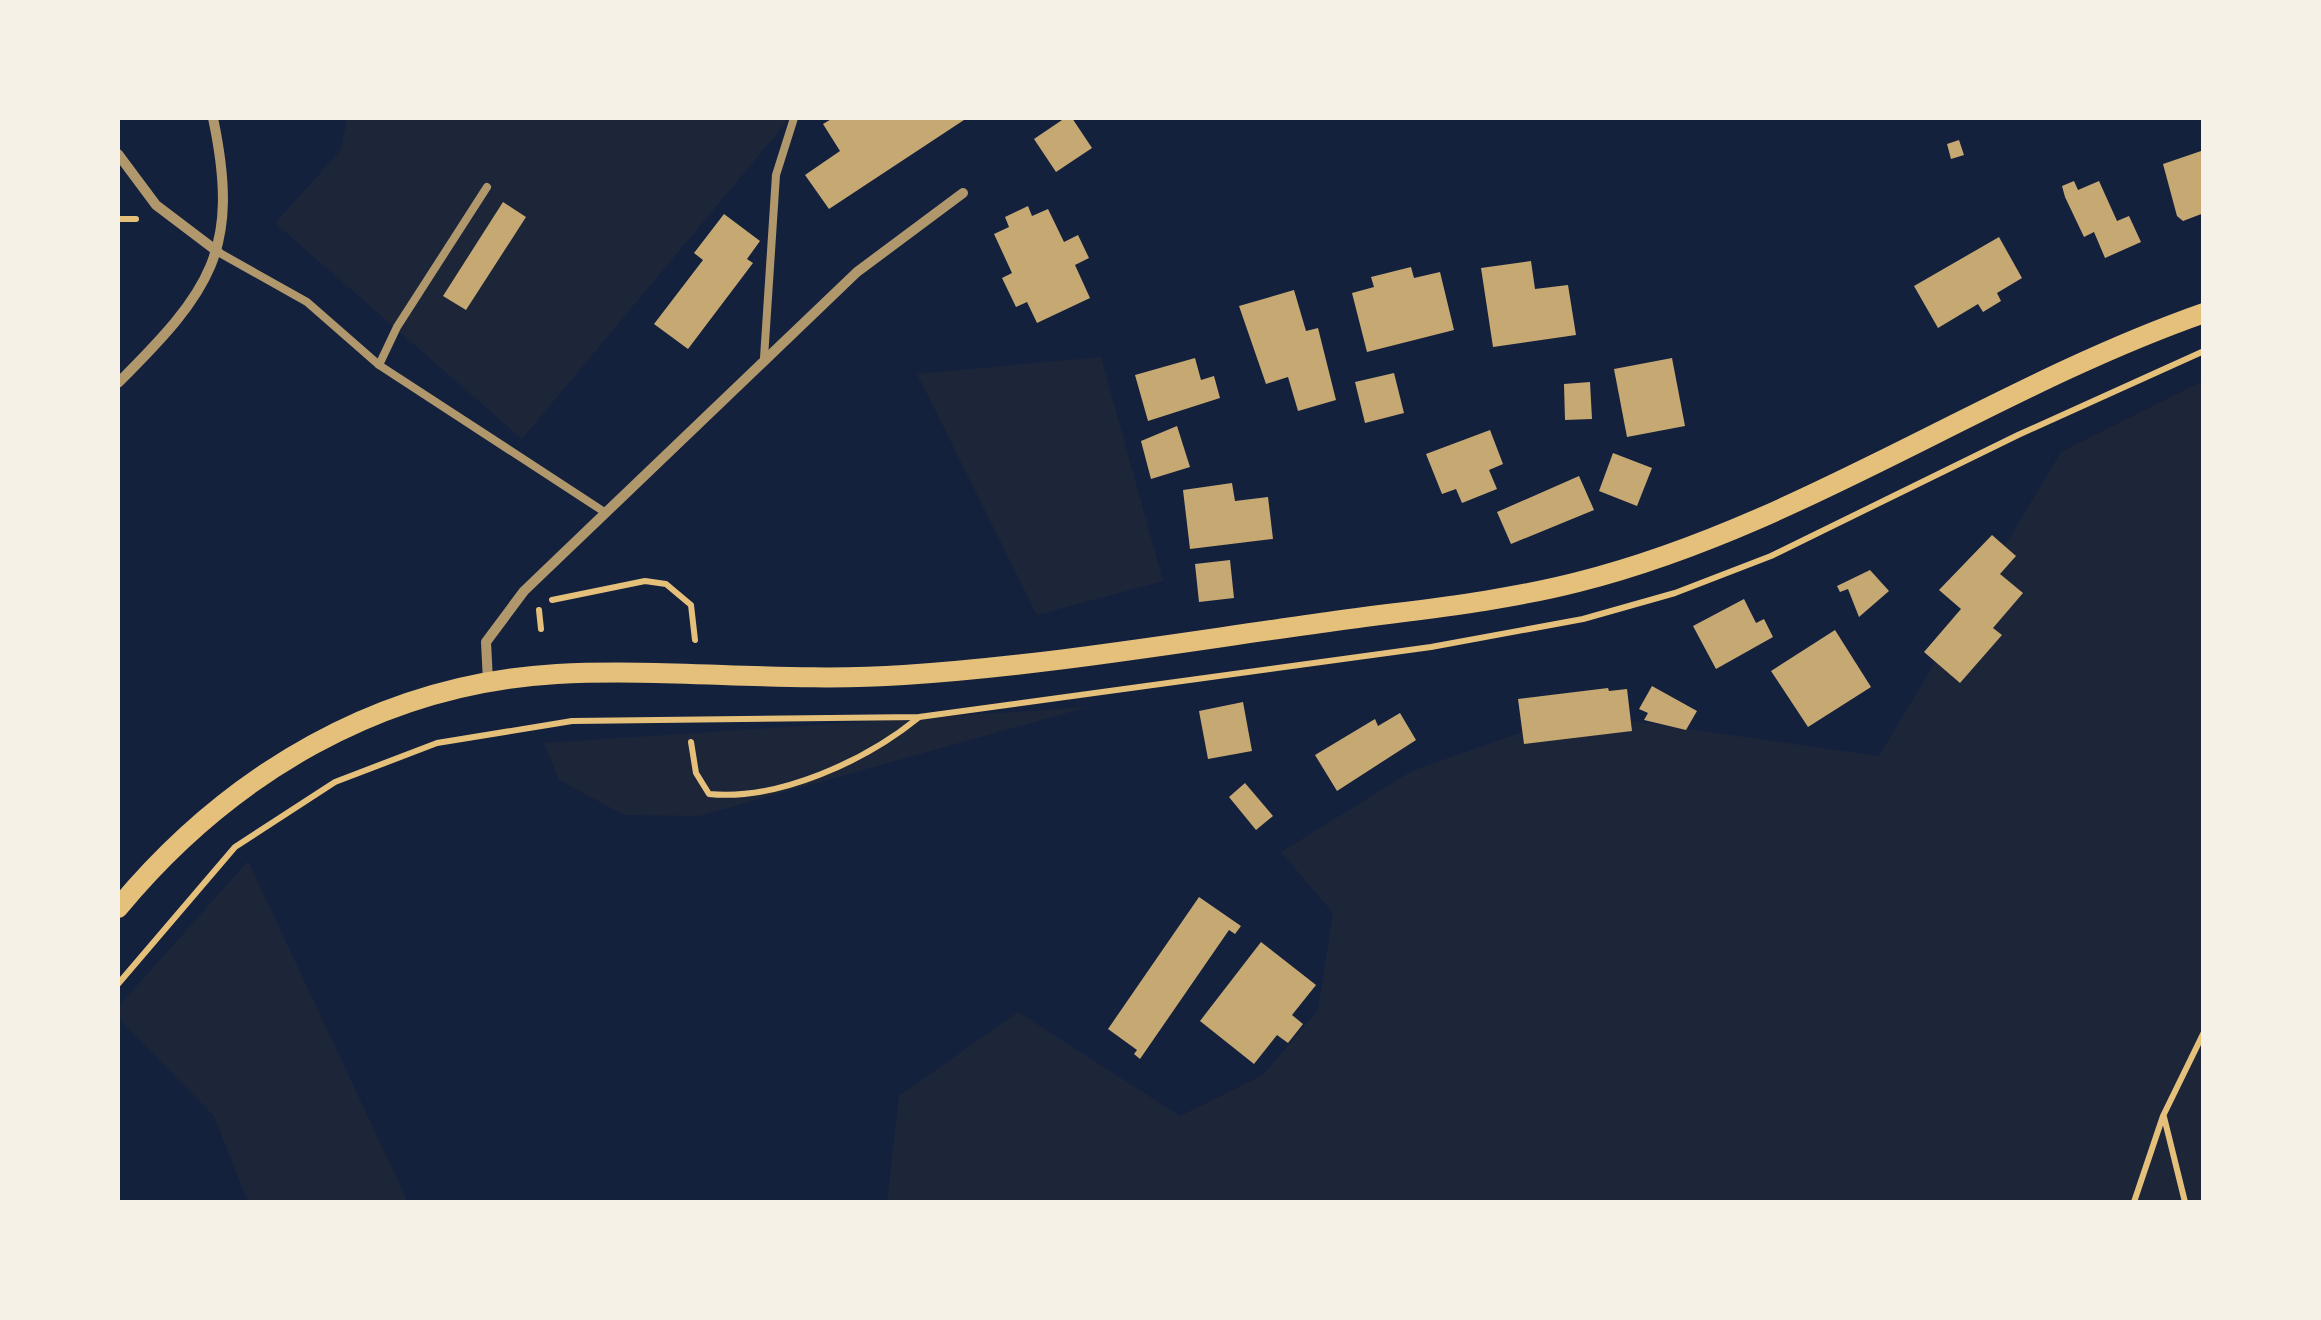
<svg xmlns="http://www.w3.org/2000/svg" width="2321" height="1320" font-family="Arial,sans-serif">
  <rect width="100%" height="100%" fill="#14213d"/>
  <g fill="#1d2539">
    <path d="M347,118h443l-268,321 -247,-216 66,-73z"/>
    <path d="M1101,357l62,224 -126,34 -120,-241z"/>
    <path d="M2203,381v821h-1316l12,-106 119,-84 162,104 83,-41 55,-65 15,-97 -52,-61 131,-81 164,-58 303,43 182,-304z"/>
    <path d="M1088,707l-389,109 -75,-1 -65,-35 -15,-37z"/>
    <path d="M248,861l160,341h-160l-34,-86 -96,-98v-11z"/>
  </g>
  <g fill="#c6a872">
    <path d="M833,118h134l-138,91 -24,-34 35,-24 -17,-27z"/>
    <path d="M1065,118h7l20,30 -36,24 -22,-33z"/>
    <path d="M1959,140l5,15 -13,4 -4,-15z"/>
    <path d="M2204,150v63l-21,8 -6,-5 -14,-52z"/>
    <path d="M2074,181l4,9 21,-9 18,40 12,-5 12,26 -36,16 -11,-26 -10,5 -19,-40 -3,-11z"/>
    <path d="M503,202l23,15 -60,93 -23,-14z"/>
    <path d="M1028,206l4,10 16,-7 16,33 14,-7 11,23 -14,7 15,33 -53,25 -10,-21 -11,5 -14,-29 10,-5 -18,-39 15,-7 -4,-10z"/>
    <path d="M724,214l36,27 -13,18 6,4 -65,86 -34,-25 49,-64 -9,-7z"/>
    <path d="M1999,237l23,41 -25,15 4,8 -18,11 -5,-8 -40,24 -24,-42z"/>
    <path d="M1531,261l4,28 33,-4 8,50 -83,12 -12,-79z"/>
    <path d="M1411,267l3,11 26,-6 14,58 -87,22 -15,-59 22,-6 -3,-10z"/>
    <path d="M1294,290l12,41 12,-3 18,72 -38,11 -10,-34 -22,7 -27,-78z"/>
    <path d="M1195,358l6,22 13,-4 6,22 -72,23 -13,-46z"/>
    <path d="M1672,358l13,68 -58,11 -13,-68z"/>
    <path d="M1394,373l10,40 -39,10 -10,-41z"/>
    <path d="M1590,382l2,37 -27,1 -1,-36z"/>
    <path d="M1177,426l13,41 -39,12 -10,-38z"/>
    <path d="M1490,430l13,34 -14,6 8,19 -35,14 -6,-14 -14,5 -16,-40z"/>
    <path d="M1613,453l39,15 -15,38 -38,-15z"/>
    <path d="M1579,476l15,34 -83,34 -14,-32z"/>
    <path d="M1232,483l3,18 33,-4 5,42 -83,10 -7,-59z"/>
    <path d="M1992,535l24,21 -16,18 23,19 -30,35 9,7 -42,48 -36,-31 37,-43 -22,-19z"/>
    <path d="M1230,560l4,38 -35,4 -4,-38z"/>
    <path d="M1870,570l19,21 -30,26 -11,-28 -8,3 -3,-6z"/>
    <path d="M1744,599l12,24 8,-4 9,18 -57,32 -23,-43z"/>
    <path d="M1835,630l36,57 -63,40 -37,-56z"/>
    <path d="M1652,686l45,25 -11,19 -42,-10 4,-7 -9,-4z"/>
    <path d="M1608,688l1,3 18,-2 5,42 -108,13 -6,-45z"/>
    <path d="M1243,702l9,49 -44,8 -9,-48z"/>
    <path d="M1400,713l16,27 -79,51 -22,-36 60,-36 3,7z"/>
    <path d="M1245,783l28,33 -17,14 -27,-33z"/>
    <path d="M1199,897l42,29 -6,8 -6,-4 -89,129 -6,-5 3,-4 -29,-21z"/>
    <path d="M1261,942l55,43 -24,30 11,9 -15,19 -11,-8 -23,29 -54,-43z"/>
  </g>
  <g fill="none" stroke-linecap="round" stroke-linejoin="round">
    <g stroke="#e5c07b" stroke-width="6">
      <path d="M118,219h18"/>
      <path d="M552,600l93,-19 21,3 25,21 4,35"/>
      <path d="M539,610l2,19"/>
      <path d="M691,742l5,31 13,21c69,7 156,-33 209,-76"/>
      <path d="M118,984l117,-137 100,-65 102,-39 135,-22 347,-4 512,-70 152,-28 92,-26 96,-37 247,-121 186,-84"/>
      <path d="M2164,1117l21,85"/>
      <path d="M2134,1202l29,-86 41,-84"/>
    </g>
    <g stroke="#b1986c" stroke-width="8">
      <path d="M218,252l89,50 72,63 224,146"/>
      <path d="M764,358l12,-183 18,-57"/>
      <path d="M379,365l18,-38 90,-140"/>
    </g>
    <g stroke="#b1986c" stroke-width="10">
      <path d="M118,154l38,51 62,47"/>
      <path d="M118,383c92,-92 123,-132 95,-265"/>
      <path d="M488,681l-2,-39 38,-51 333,-319 106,-79"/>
    </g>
    <path stroke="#e5c07b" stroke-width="20" d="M118,908c111,-134 263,-224 439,-234 116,-6 231,9 347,1 137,-9 273,-32 410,-51 88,-13 178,-20 264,-42 222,-56 412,-194 626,-269"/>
  </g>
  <rect width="2321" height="1320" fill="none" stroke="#f6f1e7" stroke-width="240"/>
</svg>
